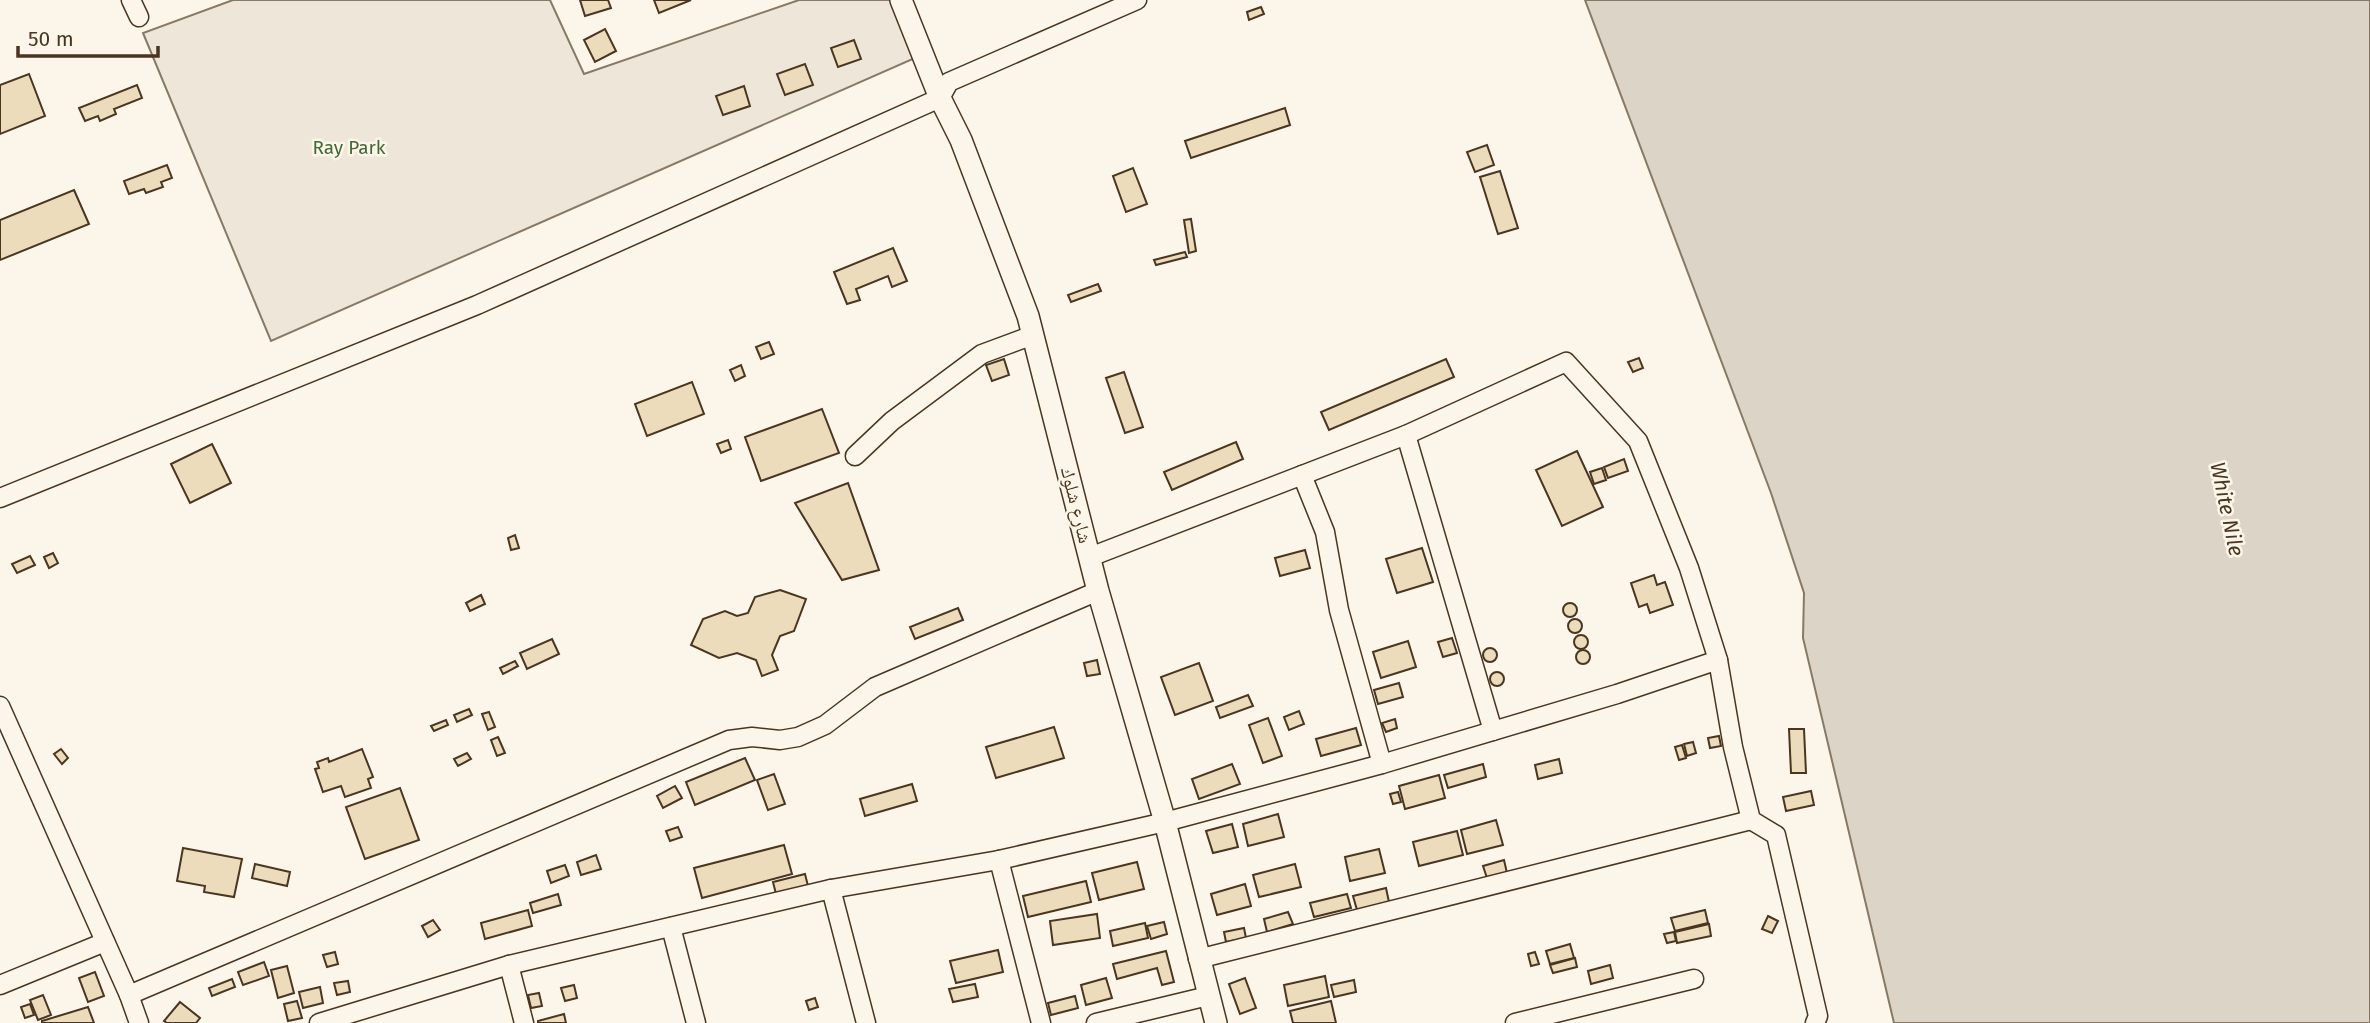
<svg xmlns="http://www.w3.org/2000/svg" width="2370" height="1023" font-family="'Fira Sans','Noto Naskh Arabic',sans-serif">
  <rect width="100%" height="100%" fill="#fbf6e9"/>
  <path fill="#ede6d9" stroke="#887966" stroke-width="2" d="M233,0h317l34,74 215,-74h92l24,58 -644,283 -128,-308z"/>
  <path fill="#dcd4c6" stroke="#887966" stroke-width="2" d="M1585,0h785v1023h-476l-91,-385 1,-45 -33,-100z"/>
  <g fill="#ecdcbc" stroke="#4a3520" stroke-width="2">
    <path d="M580,0h28l3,8 -26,8z"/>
    <path d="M654,0h37l-32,13z"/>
    <path d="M1261,7l3,7 -15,6 -2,-8z"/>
    <path d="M605,29l11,22 -21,11 -11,-22z"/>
    <path d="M854,40l7,19 -23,8 -7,-19z"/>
    <path d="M805,64l8,21 -28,10 -8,-21z"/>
    <path d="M29,74l16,42 -45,18v-49z"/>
    <path d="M137,85l5,13 -28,11 2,5 -16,7 -2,-5 -13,5 -6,-13z"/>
    <path d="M744,86l6,20 -27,9 -7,-19z"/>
    <path d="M1285,108l5,17 -99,33 -6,-17z"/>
    <path d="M1487,145l7,20 -19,7 -8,-20z"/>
    <path d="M167,165l5,13 -11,4 2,5 -17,6 -2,-4 -15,5 -5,-13z"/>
    <path d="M1133,168l14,36 -21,8 -13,-36z"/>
    <path d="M1500,171l18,57 -20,6 -18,-57z"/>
    <path d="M74,190l15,34 -89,36v-40z"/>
    <path d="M1191,219l5,32 -7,2 -5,-33z"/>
    <path d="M893,248l14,33 -15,6 -4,-11 -32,13 4,11 -13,4 -13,-32z"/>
    <path d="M1185,252l2,5 -31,8 -2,-5z"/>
    <path d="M1098,284l3,7 -30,11 -3,-7z"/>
    <path d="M769,342l5,12 -13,5 -5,-12z"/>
    <path d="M1639,358l4,10 -10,4 -5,-10z"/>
    <path d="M1004,359l5,16 -17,6 -6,-16z"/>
    <path d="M1446,359l8,18 -125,53 -8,-18z"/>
    <path d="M741,365l4,11 -10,5 -5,-11z"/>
    <path d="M1124,372l19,55 -18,6 -19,-55z"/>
    <path d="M692,382l12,32 -57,22 -12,-32z"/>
    <path d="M822,409l17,44 -78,28 -16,-44z"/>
    <path d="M728,440l3,9 -10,4 -4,-9z"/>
    <path d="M1236,442l7,17 -71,31 -8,-18z"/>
    <path d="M212,444l19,39 -41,20 -19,-39z"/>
    <path d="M1577,451l26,56 -41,19 -26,-56z"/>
    <path d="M1624,459l4,12 -20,7 -4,-11z"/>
    <path d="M1602,468l4,12 -12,4 -4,-12z"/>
    <path d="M848,483l31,87 -37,10 -47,-77z"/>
    <path d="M515,535l4,13 -8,2 -3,-12z"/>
    <path d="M1422,548l11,34 -36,11 -11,-34z"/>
    <path d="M1305,550l5,18 -30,8 -5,-18z"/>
    <path d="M53,553l5,10 -9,5 -5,-11z"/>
    <path d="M30,556l5,9 -18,8 -5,-9z"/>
    <path d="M1654,575l3,10 8,-3 8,23 -23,8 -3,-9 -8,3 -8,-24z"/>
    <path d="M780,590l26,9 -12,32 -14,5 -8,19 6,15 -16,6 -6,-16 -19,-7 -18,5 -28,-13 12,-26 22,-8 12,5 11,-3 7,-16z"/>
    <path d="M481,595l4,9 -15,7 -4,-8z"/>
    <circle cx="1570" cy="610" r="7"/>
    <path d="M958,608l5,12 -48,19 -5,-12z"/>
    <circle cx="1575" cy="626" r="7"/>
    <circle cx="1581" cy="642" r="7"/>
    <path d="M1452,638l5,15 -14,4 -5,-15z"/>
    <path d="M552,639l7,15 -32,15 -7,-16z"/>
    <path d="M1408,641l8,26 -35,11 -8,-26z"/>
    <circle cx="1490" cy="655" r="7"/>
    <circle cx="1583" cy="657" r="7"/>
    <path d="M1097,660l3,14 -13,2 -3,-13z"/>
    <path d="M515,661l3,5 -15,8 -3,-6z"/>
    <path d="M1199,663l14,38 -38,14 -14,-38z"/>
    <circle cx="1497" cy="679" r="7"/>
    <path d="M1399,683l4,14 -25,7 -4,-14z"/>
    <path d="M1248,695l5,11 -33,12 -4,-11z"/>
    <path d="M469,709l3,6 -15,7 -3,-7z"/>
    <path d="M1299,711l5,13 -15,6 -5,-13z"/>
    <path d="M489,712l6,15 -7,3 -6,-16z"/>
    <path d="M1268,718l14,38 -19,7 -14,-38z"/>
    <path d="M1395,719l2,9 -11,4 -4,-9z"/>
    <path d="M446,720l2,5 -14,6 -3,-5z"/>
    <path d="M1054,727l10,31 -68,20 -10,-31z"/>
    <path d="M1356,728l5,17 -40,11 -5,-17z"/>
    <path d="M1789,729h15l2,44h-15z"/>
    <path d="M1719,736l2,10 -11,2 -2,-10z"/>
    <path d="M498,737l7,16 -8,3 -6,-16z"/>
    <path d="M1693,742l3,11 -9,3 -3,-12z"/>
    <path d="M1682,745l4,13 -7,2 -4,-13z"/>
    <path d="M61,749l7,9 -6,6 -8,-10z"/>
    <path d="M362,749l11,28 -5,2 3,9 -26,9 -4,-11 -18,6 -8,-23 4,-1 -2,-6 11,-4 1,4z"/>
    <path d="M467,753l4,6 -13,7 -4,-7z"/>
    <path d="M745,758l10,22 -60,25 -9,-23z"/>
    <path d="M1559,759l3,14 -24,6 -3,-14z"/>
    <path d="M1232,764l8,20 -41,15 -7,-20z"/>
    <path d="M1483,764l3,13 -38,11 -4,-13z"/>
    <path d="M774,774l11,30 -17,6 -11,-30z"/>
    <path d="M1439,775l6,23 -40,11 -6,-23z"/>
    <path d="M912,784l5,17 -52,15 -5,-17z"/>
    <path d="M675,786l7,12 -19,10 -6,-12z"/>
    <path d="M400,788l19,52 -54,19 -19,-52z"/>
    <path d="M1811,791l3,14 -28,6 -3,-14z"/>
    <path d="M1398,792l3,10 -8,2 -3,-10z"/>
    <path d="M1278,814l6,23 -36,9 -5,-22z"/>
    <path d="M1496,820l7,25 -36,9 -6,-24z"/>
    <path d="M1232,824l6,23 -25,6 -7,-22z"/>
    <path d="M678,827l4,10 -12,4 -4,-10z"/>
    <path d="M1457,831l6,24 -44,11 -6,-24z"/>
    <path d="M784,845l8,29 -90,24 -8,-30z"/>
    <path d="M183,848l59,11 -8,38 -30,-5 1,-6 -28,-5z"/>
    <path d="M1379,849l6,24 -35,8 -5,-24z"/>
    <path d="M596,855l5,14 -20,6 -4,-13z"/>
    <path d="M1504,860l3,13 -20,5 -4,-12z"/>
    <path d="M1137,862l7,27 -45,11 -7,-27z"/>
    <path d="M255,864l35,8 -3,14 -35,-8z"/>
    <path d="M1295,864l6,23 -42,10 -6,-22z"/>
    <path d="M565,865l4,11 -18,7 -4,-12z"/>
    <path d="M805,874l3,12 -32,8 -3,-12z"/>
    <path d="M1086,881l5,21 -63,15 -5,-21z"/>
    <path d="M1245,884l6,22 -34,9 -6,-21z"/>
    <path d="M1386,888l3,14 -32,8 -4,-14z"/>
    <path d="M558,894l3,11 -28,8 -3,-10z"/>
    <path d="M1347,894l4,14 -37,9 -4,-14z"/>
    <path d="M528,910l4,16 -47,13 -4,-16z"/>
    <path d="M1705,910l3,13 -33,8 -4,-13z"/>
    <path d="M1288,912l5,12 -26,8 -3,-13z"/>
    <path d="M1097,914l3,24 -47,7 -3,-24z"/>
    <path d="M1768,916l10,5 -6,12 -10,-4z"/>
    <path d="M433,920l7,10 -12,7 -6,-11z"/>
    <path d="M1164,922l3,12 -16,5 -4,-13z"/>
    <path d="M1145,923l3,15 -35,8 -3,-15z"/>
    <path d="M1709,924l2,12 -34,7 -2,-11z"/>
    <path d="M1244,928l2,10 -20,4 -2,-10z"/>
    <path d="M1674,932l2,9 -9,2 -3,-9z"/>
    <path d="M1570,944l4,14 -24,6 -4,-13z"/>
    <path d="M998,950l5,22 -47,11 -6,-22z"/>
    <path d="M1166,951l8,31 -12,3 -5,-17 -40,11 -4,-15z"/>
    <path d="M335,952l3,12 -11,3 -4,-12z"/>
    <path d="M1535,952l4,12 -8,2 -3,-12z"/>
    <path d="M1575,958l2,9 -24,6 -3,-8z"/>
    <path d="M264,962l5,14 -26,9 -5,-13z"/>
    <path d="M1610,965l3,13 -22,6 -3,-13z"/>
    <path d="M287,966l7,27 -16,5 -7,-28z"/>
    <path d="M95,972l9,24 -16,6 -9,-24z"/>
    <path d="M1325,976l4,21 -41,9 -4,-21z"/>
    <path d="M1106,978l6,20 -26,7 -5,-20z"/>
    <path d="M1245,978l11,30 -16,6 -11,-30z"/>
    <path d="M232,979l3,8 -23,9 -3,-8z"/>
    <path d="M1354,980l2,12 -22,5 -3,-12z"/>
    <path d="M348,981l2,11 -13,3 -3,-12z"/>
    <path d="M975,984l3,13 -25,5 -4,-13z"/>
    <path d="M574,985l3,13 -12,3 -4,-13z"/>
    <path d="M320,987l3,16 -20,5 -4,-16z"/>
    <path d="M539,993l3,13 -11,2 -3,-13z"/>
    <path d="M43,995l8,20 -13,5 -8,-20z"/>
    <path d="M1075,996l3,12 -27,7 -3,-12z"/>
    <path d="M815,998l3,9 -9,3 -3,-9z"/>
    <path d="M297,1001l5,17 -14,3 -4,-17z"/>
    <path d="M1331,1001l5,22h-43l-3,-12z"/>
    <path d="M180,1002l20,16 -4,5h-29l-3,-2z"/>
    <path d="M30,1004l4,11 -9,3 -4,-11z"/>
    <path d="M88,1007l6,16h-52v-2z"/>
    <path d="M564,1014l2,9h-28v-2z"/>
  </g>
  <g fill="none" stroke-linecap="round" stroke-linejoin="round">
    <g stroke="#4a3520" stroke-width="21">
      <g id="minor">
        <path d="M131,0l8,17"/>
        <path d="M1406,435l87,296"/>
        <path d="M855,456l37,-35 90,-67 51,-19"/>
        <path d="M1302,475l23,57 14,78 43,154"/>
        <path d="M0,498l477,-193 463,-207 9,-16 188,-82"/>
        <path d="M1090,557l316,-122 160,-73 72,79 51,127 29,92 15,87 18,73 25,15 42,181 -3,7"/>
        <path d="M0,706l129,289 10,28"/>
        <path d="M999,860l42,163"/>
        <path d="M831,889l35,134"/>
        <path d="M671,927l25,96"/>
        <path d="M1198,959l553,-139"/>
        <path d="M509,965l15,58"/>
        <path d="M0,985l105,-43"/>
        <path d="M129,995l600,-255 23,-3 28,3 18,-3 27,-12 50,-38 223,-96"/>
        <path d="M319,1023l190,-58 322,-76 168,-29 166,-38 217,-58 235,-70 101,-34"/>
        <path d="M1096,1023l112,-27"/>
        <path d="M1515,1023l179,-44"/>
      </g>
    </g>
    <g stroke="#4a3520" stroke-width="24">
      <path id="tertiary" d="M901,0l39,98 21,42 67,176 70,275 67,231 51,201"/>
    </g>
    <use href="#minor" stroke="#fbf6e9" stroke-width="18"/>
    <use href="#tertiary" stroke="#fbf6e9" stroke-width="21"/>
  </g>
  <g text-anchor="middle" stroke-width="5" stroke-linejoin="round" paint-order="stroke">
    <g font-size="19" fill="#436837" stroke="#fbf6e9">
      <text x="349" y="154">Ray Park</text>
    </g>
    <g font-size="19" fill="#4a3520" stroke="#fbf6e9">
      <text transform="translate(1077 505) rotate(76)" y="7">شارع شلوك</text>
    </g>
    <g font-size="21" font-style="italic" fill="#4a3520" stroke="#fbf6e9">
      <text transform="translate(2227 509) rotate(78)" y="7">White Nile</text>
    </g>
  </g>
  <path d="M18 46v10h140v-10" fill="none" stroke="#4a3520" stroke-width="3.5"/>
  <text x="28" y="46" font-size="21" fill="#4a3520" stroke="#fbf6e9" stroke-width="5" paint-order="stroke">50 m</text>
</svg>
